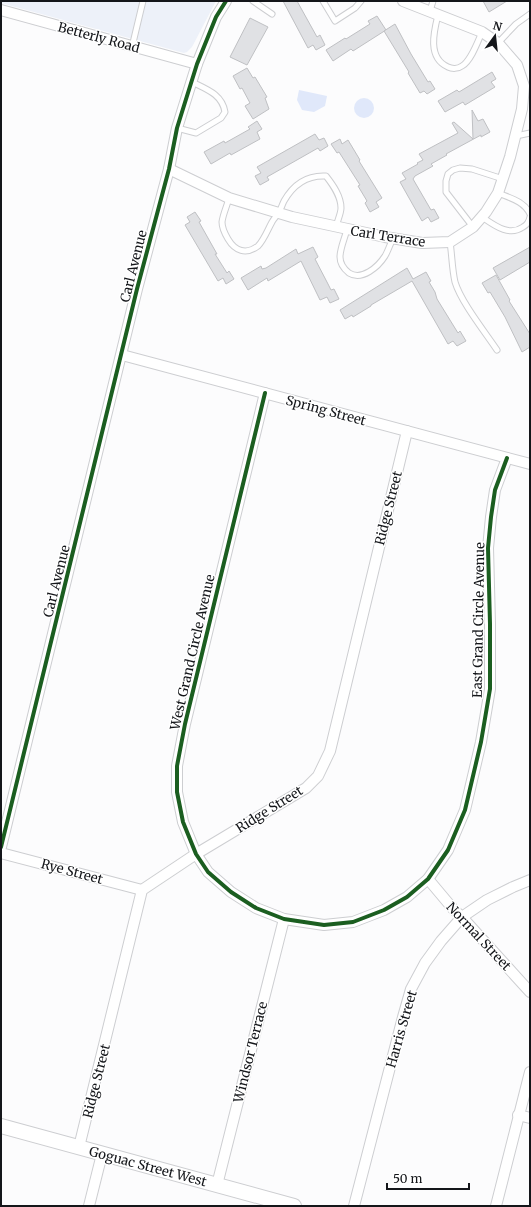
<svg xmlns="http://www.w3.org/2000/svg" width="531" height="1207" font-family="Merriweather,serif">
  <rect width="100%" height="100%" fill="#fcfcfd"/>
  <path fill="#edf1f9" d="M1,1h215l-24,46 -5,5 -3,1 -183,-50z"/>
  <g fill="#e0e8fa">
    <path d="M299,90l28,6 -2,10 -11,6 -12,-2 -5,-10z"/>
    <circle cx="364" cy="108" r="10"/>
  </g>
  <g fill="#e0e1e4" stroke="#bfc0c3">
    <path d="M283,1h14l20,36 3,-2 5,10 -9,5 -3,-5 -5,3z"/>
    <path d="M483,1h24l-18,11z"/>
    <path d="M377,16l9,14 -33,21 -2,-2 -18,12 -7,-11 19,-12 1,1 24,-15 -2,-3z"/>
    <path d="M250,18l18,9 -21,38 -17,-8z"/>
    <path d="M395,24l16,30 17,28 2,-1 5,8 -8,5 -3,-3 -4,2 -12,-20 1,-1 -25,-41z"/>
    <path d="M247,68l6,10 2,-1 12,20 -2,1 4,11 -16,10 -8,-13 5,-3 -8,-15 -2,1 -7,-13z"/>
    <path d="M492,72l4,7 -5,3 4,5 -30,18 -2,-3 -18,10 -7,-11 19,-11 2,2z"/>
    <path d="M472,110l6,11 5,-2 7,13 -9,5v-2l-35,19 1,1 -16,9 2,2 -18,10 -2,3 18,31 3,-1 5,9 -8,4 -3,-5 -6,4 -22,-39 6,-3 -4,-6 16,-9 -1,-1 6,-3 -4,-6 39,-21 -6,-10 2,-1 19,17z"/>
    <path d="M257,121l5,8 -5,3 3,7 -29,16 -1,-2 -19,11 -7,-12 20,-11 1,2 25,-14 -2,-2z"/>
    <path d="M315,134l4,6 5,-2 4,8 -8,5 -2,-3 -51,29 2,3 -9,5 -5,-9 6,-3 -4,-6z"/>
    <path d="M340,139l2,5 6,-4 12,20 -1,1 23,37 -6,4 3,5 -9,5 -5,-9 2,-2 -9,-15 2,-1 -21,-33 -2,1 -6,-9z"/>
    <path d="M195,212l6,9 -2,1 18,32h-2l12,19 2,-2 5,8 -8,5 -3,-6 -5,3 -33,-56 5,-3 -3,-5z"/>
    <path d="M313,247l5,10 -3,2 13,25 3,6 3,-1 5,10 -9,4 -3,-6 -7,3 -19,-39 -33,20 -1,-3 -19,12 -7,-12 20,-12 1,3 4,-1 30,-19 2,5z"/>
    <path d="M530,247v15l-30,18 -7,-12z"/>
    <path d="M407,268l6,11 13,-7 5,9 -2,1 6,10 2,7 21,34 2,-2 6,10 -9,5 -4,-5 -5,3 -36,-63 -41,24v1l-18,11 -1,-2 -7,4 -5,-9z"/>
    <path d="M496,275l14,25 -1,1 21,33v13l-8,5 -17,-35 -15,-25 -2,1 -6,-10z"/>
  </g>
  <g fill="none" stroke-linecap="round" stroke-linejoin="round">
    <g stroke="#cdced1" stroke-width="7">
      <g id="lane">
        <path d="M253,1l19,13"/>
        <path d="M323,1l12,20 20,-13 6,-7"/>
        <path d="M430,11l3,-10"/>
        <path d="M438,15c-4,16 -11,43 10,52 4,2 10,2 14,-1 9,-5 16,-25 20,-34"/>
        <path d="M498,43l18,-19 14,-10"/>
        <path d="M132,47l11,-46"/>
        <path d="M177,128l19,5 25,-15 4,-6c-3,-18 -19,-23 -33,-30"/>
        <path d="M516,136l14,-3"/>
        <path d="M498,193c12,5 26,8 32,21"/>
        <path d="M229,198c-2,8 -6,16 -7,24 0,6 3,12 6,17 7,12 18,16 30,7 6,-6 10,-17 14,-24 2,-4 5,-6 7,-10 2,-3 3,-7 5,-11 9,-16 23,-26 42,-25 7,9 15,20 15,32 0,6 -4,13 -5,19"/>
        <path d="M482,217c12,8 27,20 41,10 4,-2 6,-5 7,-10"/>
        <path d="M473,227l-27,-35v-11l2,-7 5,-4 7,-2 12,1 31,10"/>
        <path d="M347,229c-2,9 -7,19 -7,28 0,6 4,12 9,16 13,8 29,-6 36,-17 3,-5 5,-12 8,-17"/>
        <path d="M450,242c2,13 2,27 5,40 6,20 30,50 42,68"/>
      </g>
    </g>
    <g stroke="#cdced1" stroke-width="12">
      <g id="street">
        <path d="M1,10l196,54"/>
        <path d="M169,169l60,29 63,19 93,20 37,6 28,-1 23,-15 13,-15 12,-19 12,-36 12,-48 2,-23 -7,-21 -19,-22 -16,-11 -79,-31"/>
        <path d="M122,355l408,109"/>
        <path d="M265,393l-80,331 -8,42v26l6,30 13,32 12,18 23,20 25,16 28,11 40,6 29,-3 31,-12 23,-13 21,-18 20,-29 17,-40 16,-68 9,-53v-65l-2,-76 3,-31 4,-27 12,-32"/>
        <path d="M1,847l136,-558 32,-120 8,-41 20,-64 19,-47 10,-16"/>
        <path d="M1,853l141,37"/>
        <path d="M428,879l26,31 8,7 68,75"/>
        <path d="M518,1115l12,3"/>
        <path d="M79,1147l63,-257 54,-36 110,-66 12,-12 12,-25 77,-320"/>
        <path d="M217,1185l67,-266"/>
        <path d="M89,1206l13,-52"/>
        <path d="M354,1206l49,-189 8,-28 14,-26 16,-22 21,-24 25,-17 26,-13 17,-7"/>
        <path d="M496,1206l34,-134"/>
      </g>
    </g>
    <g stroke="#cdced1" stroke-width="16">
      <path id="secondary" d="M1,1126l293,80"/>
    </g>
    <use href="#lane" stroke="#fff" stroke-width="5"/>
    <use href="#street" stroke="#fff" stroke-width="10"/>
    <use href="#secondary" stroke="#fff" stroke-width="14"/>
    <g stroke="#fff" stroke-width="6">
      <g id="cycleway">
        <path d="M265,393l-80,331 -8,42v26l6,30 13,32 12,18 23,20 25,16 28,11 40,6 29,-3 31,-12 23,-13 21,-18 20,-29 17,-40 16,-68 9,-53v-65l-2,-76 3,-31 4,-27 12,-32"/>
        <path d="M1,847l136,-558 32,-120 8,-41 20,-64 19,-47 10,-16"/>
      </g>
    </g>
    <use href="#cycleway" stroke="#1b5e20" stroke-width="4"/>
  </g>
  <g text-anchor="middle" stroke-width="3" stroke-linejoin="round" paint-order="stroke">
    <g font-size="13" fill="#14161a" stroke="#fff">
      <text transform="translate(99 37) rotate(15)" y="5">Betterly Road</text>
      <text transform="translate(388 236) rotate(9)" y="5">Carl Terrace</text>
      <text transform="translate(133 266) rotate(-76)" y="5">Carl Avenue</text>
      <text transform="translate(326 410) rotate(15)" y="5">Spring Street</text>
      <text transform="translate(388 508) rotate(-76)" y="5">Ridge Street</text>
      <text transform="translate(56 581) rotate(-76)" y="5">Carl Avenue</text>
      <text transform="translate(478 620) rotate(-89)" y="5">East Grand Circle Avenue</text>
      <text transform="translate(192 652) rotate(-77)" y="5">West Grand Circle Avenue</text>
      <text transform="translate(269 809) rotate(-32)" y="5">Ridge Street</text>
      <text transform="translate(72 871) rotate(15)" y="5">Rye Street</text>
      <text transform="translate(479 936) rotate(47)" y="5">Normal Street</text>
      <text transform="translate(401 1029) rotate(-74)" y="5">Harris Street</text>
      <text transform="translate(250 1052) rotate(-76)" y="5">Windsor Terrace</text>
      <text transform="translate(96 1081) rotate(-76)" y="5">Ridge Street</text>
      <text transform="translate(148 1166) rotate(15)" y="5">Goguac Street West</text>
    </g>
  </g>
  <rect width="531" height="1207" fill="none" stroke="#14161a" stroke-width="4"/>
  <g transform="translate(495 36) rotate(15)" stroke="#ffffff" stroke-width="3" paint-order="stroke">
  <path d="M0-3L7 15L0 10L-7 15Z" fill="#14161a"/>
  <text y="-6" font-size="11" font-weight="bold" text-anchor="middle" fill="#14161a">N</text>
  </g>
  <path d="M387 1183v6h82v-6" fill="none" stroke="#14161a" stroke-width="2"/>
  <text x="393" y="1183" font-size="12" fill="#14161a" stroke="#ffffff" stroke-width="3" paint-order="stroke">50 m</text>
</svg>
